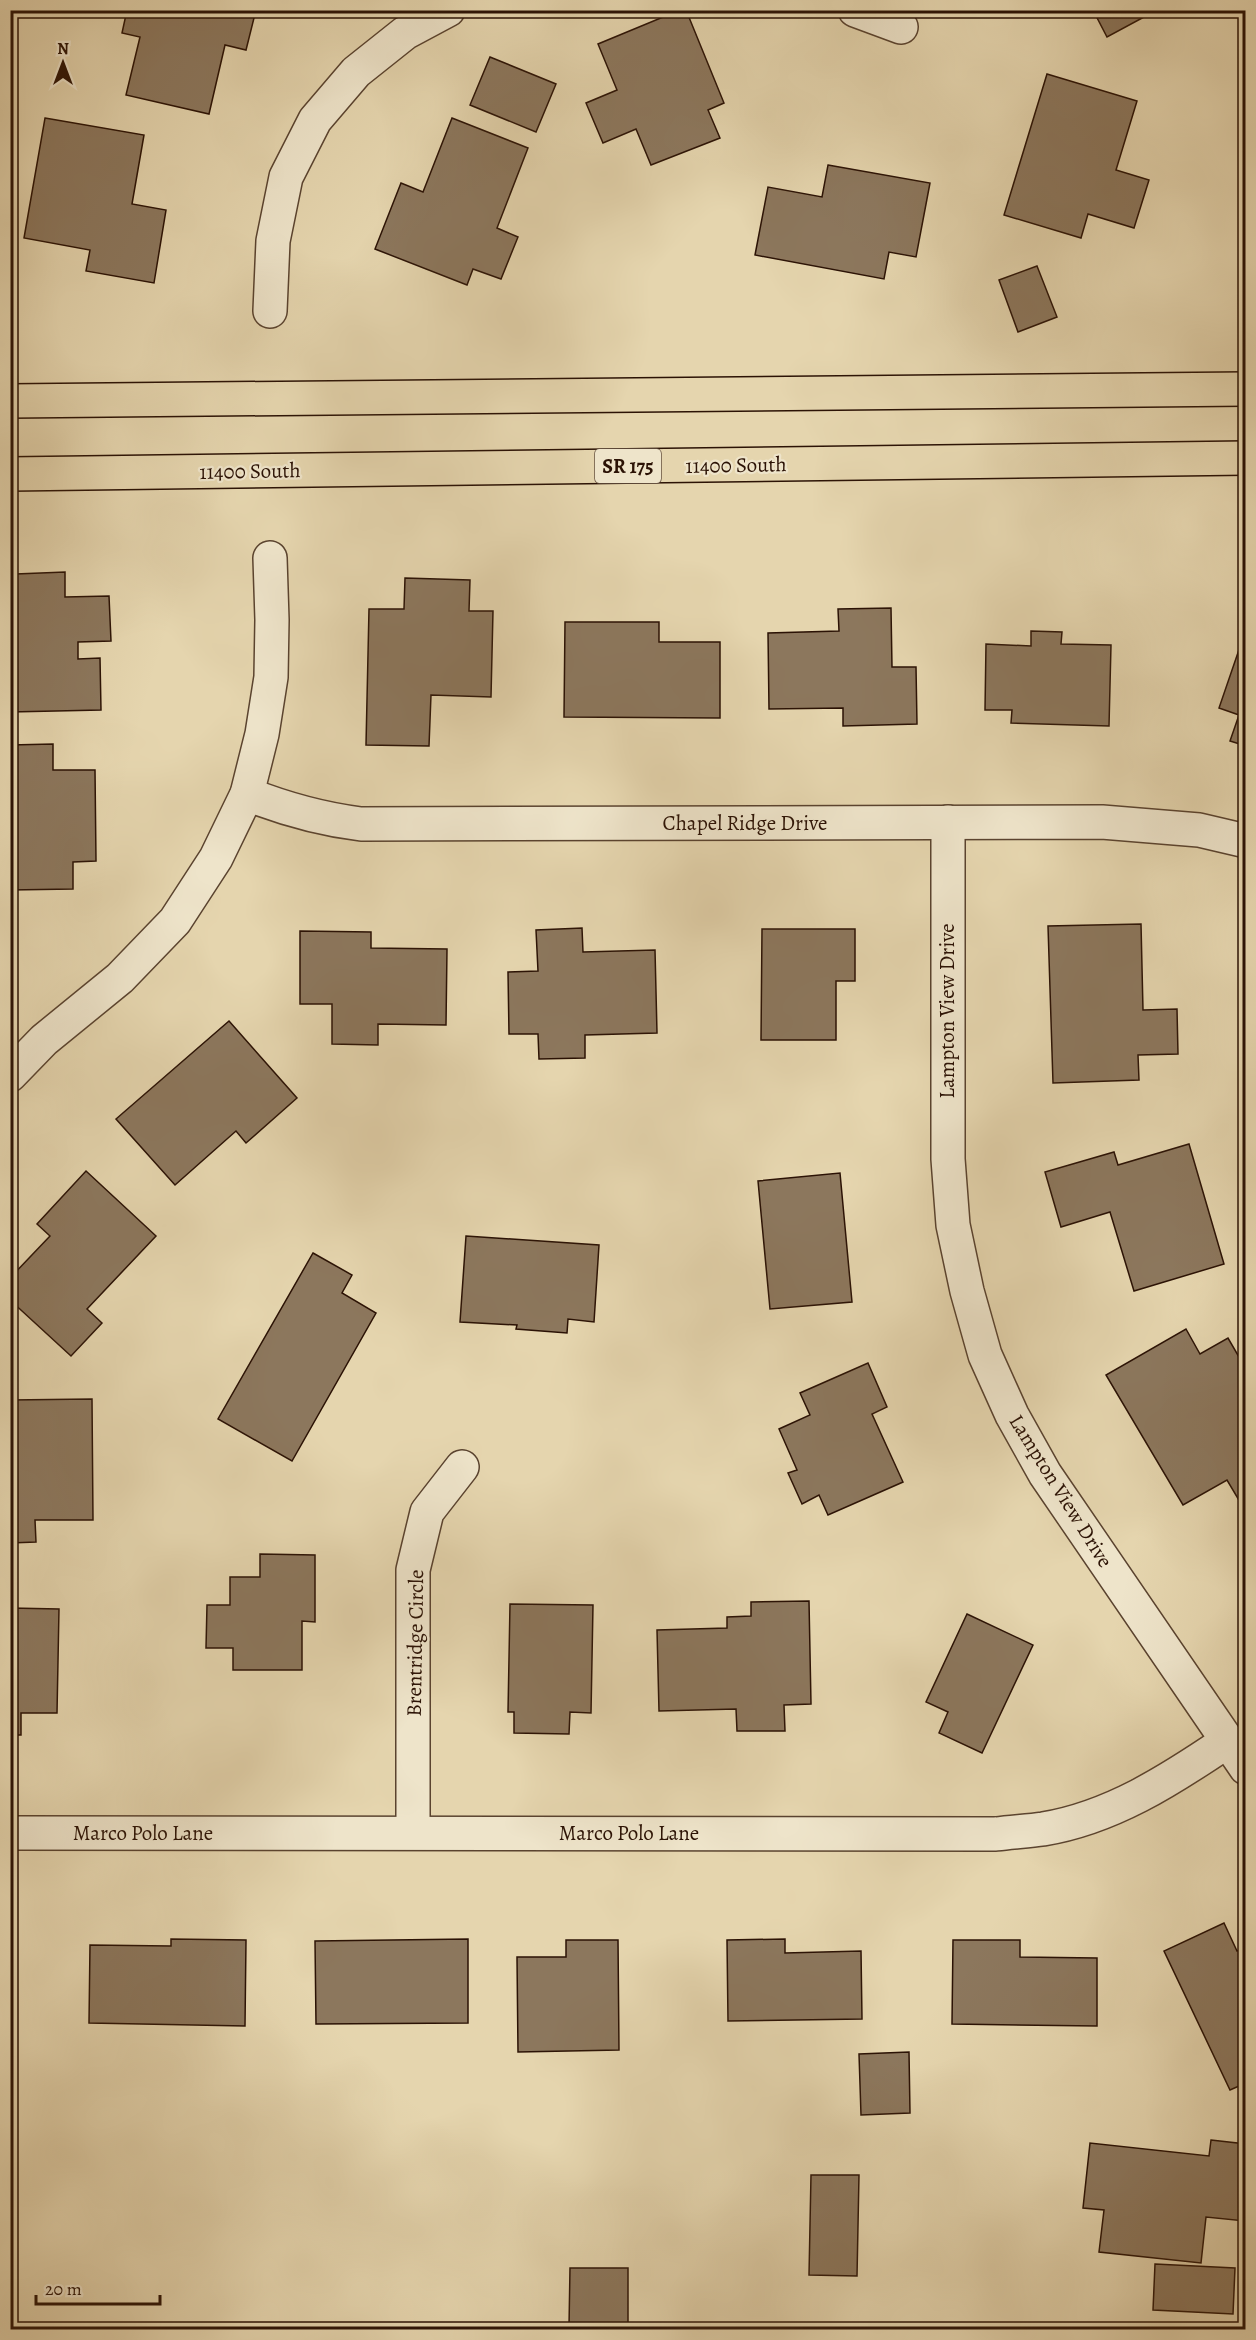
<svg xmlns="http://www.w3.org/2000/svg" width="1256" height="2340" font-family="Alegreya,serif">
  <rect width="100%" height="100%" fill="#e5d5ae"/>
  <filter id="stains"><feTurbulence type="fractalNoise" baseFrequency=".00333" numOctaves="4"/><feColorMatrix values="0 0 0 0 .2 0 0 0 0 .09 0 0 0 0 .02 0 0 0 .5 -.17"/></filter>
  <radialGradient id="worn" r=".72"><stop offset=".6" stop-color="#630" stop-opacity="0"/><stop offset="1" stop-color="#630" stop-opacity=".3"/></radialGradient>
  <g fill="#8c775d" stroke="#2b1205" stroke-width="1.5">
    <path d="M127,10h129l-10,40 -21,-5 -16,69 -83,-19 14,-58 -18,-4z"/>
    <path d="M680,10h6l38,93 -16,7 12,28 -69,27 -15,-36 -33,14 -17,-40 31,-13 -19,-46z"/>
    <path d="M1093,10h64l-50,27z"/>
    <path d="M490,57l66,27 -20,48 -66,-27z"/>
    <path d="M1047,74l90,27 -21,69 33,10 -15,48 -46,-14 -7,24 -77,-23z"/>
    <path d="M45,118l99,17 -12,69 34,6 -12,73 -68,-12 4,-21 -66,-12z"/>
    <path d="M452,118l76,30 -31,80 21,9 -17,42 -28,-10 -6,16 -92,-36 26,-66 22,9z"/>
    <path d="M828,165l102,18 -14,74 -27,-5 -5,27 -129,-24 13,-68 54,10z"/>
    <path d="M1037,266l20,51 -39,15 -19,-52z"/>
    <path d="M65,572v25l44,-1 2,45 -33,1v17l22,-1 1,52 -91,2v-115h7l-1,-23z"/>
    <path d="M405,578l65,2 -1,31h24l-2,86 -60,-2 -2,51 -63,-1 3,-136h35z"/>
    <path d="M891,608l1,59h24l1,57 -74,2v-18l-74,1 -1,-76 71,-2 -1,-22z"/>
    <path d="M565,622h94v20h61v76l-156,-1z"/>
    <path d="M1031,631l31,1 -1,12 50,1 -2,81 -98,-3 1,-13h-27l1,-66 45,2z"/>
    <path d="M1243,638h3v108l-16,-5 9,-26 -20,-7z"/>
    <path d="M53,744v26h42l1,91 -23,1v27l-63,1v-145z"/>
    <path d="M1141,924l2,86 34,-1 1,45 -40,1 1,25 -86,3 -5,-157z"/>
    <path d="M582,928l1,24 72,-2 2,83 -72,2v23l-46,1 -1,-25h-29l-1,-62 30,-1 -2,-41z"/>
    <path d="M762,929h93v52h-19v59h-75z"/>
    <path d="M300,931l71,1v16l76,1 -1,76 -68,-1v21l-46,-1v-40h-32z"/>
    <path d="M229,1021l68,77 -51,45 -10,-12 -61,54 -59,-66z"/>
    <path d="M1189,1144l35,120 -90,27 -24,-79 -49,15 -16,-55 69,-20 4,13z"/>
    <path d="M86,1171l70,65 -69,73 15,14 -31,33 -61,-56v-22l40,-42 -13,-12z"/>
    <path d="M840,1173l12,129 -82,7 -12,-128z"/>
    <path d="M466,1236l133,9 -5,77 -26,-3 -1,14 -51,-4 1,-4 -57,-3z"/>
    <path d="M313,1253l39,22 -10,18 34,20 -84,148 -74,-42z"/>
    <path d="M1186,1329l14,25 28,-16 18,31v143l-19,-32 -44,25 -77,-130z"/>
    <path d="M868,1363l19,44 -15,7 31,68 -75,33 -9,-20 -17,9 -14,-31 9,-3 -18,-41 31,-14 -10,-22z"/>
    <path d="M92,1399l1,121h-58l1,22 -26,1v-143z"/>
    <path d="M260,1554l55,1v67l-13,-1v49h-69v-22h-27l1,-43h23v-28h30z"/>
    <path d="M809,1601l2,103 -27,1 1,26h-48l-1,-22 -77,2 -2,-81 70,-2v-11l24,-1v-14z"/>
    <path d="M510,1604l83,1 -2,108 -21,-1 -1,22 -55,-1v-21h-6z"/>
    <path d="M10,1608l49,1 -2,104h-36v22h-11z"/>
    <path d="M967,1614l66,31 -51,108 -43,-20 9,-21 -22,-10z"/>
    <path d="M1224,1923l13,28 9,-4v136l-16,7 -66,-139z"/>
    <path d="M171,1939l75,1 -1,86 -156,-3 1,-78 81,1z"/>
    <path d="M468,1939v84l-152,1 -1,-83z"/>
    <path d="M785,1939v14l76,-2 1,68 -134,2 -1,-81z"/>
    <path d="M566,1940h52l1,110 -101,2 -1,-95h49z"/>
    <path d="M953,1940h67v17l77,1v68l-145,-2z"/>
    <path d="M909,2052l1,61 -49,2 -2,-61z"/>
    <path d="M1211,2140l35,4 -1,77 -39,-4 -5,46 -102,-11 5,-42 -21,-2 7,-65 119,13z"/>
    <path d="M811,2175h48l-2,101 -48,-1z"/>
    <path d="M1155,2264l80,4 -2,46 -80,-4z"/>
    <path d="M570,2268h58v62h-35v-3h-24z"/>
  </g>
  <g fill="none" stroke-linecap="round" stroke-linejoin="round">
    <g stroke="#5a432f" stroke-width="36">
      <g id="minor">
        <path d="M855,10l46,17"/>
        <path d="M270,311l3,-70 13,-64 29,-57 41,-48 49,-39 43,-23"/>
        <path d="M247,794c38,15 74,25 114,30l741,-2 97,8 47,11"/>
        <path d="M948,822v337l5,66 14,66 18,64 27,60 33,59 201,294"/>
        <path d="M10,1075l34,-35 76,-62 55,-57 41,-63 31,-64 15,-60 9,-57 1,-57 -2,-62"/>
        <path d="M413,1832v-262l14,-58 35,-45"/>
        <path d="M10,1833l986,1c16,-2 32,-3 47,-5 68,-11 127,-49 183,-87"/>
      </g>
    </g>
    <g stroke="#2b1205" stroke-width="36">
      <g id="primary">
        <path d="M10,401l1236,-12"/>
        <path d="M10,474l1236,-16"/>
      </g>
    </g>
    <use href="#minor" stroke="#eee4ca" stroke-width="33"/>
    <use href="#primary" stroke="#e5d5ae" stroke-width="33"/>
  </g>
  <g text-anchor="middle" stroke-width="4.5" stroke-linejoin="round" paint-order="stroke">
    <rect fill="#eee4ca" stroke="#665140" stroke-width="1.5" x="595" y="449" width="66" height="34" rx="4.5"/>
    <g font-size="20" font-weight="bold" fill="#2b1205">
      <text x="628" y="473">SR 175</text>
    </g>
    <g font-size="21" fill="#2b1205" stroke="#eee4ca">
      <text transform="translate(736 465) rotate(-1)" y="7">11400 South</text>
      <text transform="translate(250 471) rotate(-1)" y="7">11400 South</text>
      <text x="745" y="830">Chapel Ridge Drive</text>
      <text transform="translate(947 1011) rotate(-90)" y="7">Lampton View Drive</text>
      <text transform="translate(1061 1491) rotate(58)" y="7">Lampton View Drive</text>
      <text transform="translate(415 1643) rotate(-89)" y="7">Brentridge Circle</text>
      <text x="143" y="1840">Marco Polo Lane</text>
      <text x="629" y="1840">Marco Polo Lane</text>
    </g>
  </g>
  <rect width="1256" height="2340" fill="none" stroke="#e5d5ae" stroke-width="36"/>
  <rect x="12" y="12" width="1232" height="2316" fill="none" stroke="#2b1205" stroke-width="3"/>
  <rect x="18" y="18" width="1220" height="2304" fill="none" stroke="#2b1205" stroke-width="1.5"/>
  <g transform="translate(63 63)" stroke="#eee4ca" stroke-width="4.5" paint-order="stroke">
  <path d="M0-4.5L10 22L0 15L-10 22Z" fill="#2b1205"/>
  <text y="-9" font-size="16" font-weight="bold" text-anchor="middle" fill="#2b1205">N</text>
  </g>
  <path d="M36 2295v9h124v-9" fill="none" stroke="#2b1205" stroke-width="3"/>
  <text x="45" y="2295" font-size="18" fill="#2b1205" stroke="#eee4ca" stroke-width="4.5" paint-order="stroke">20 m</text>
  <rect width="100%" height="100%" filter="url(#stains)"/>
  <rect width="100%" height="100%" fill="url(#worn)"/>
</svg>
